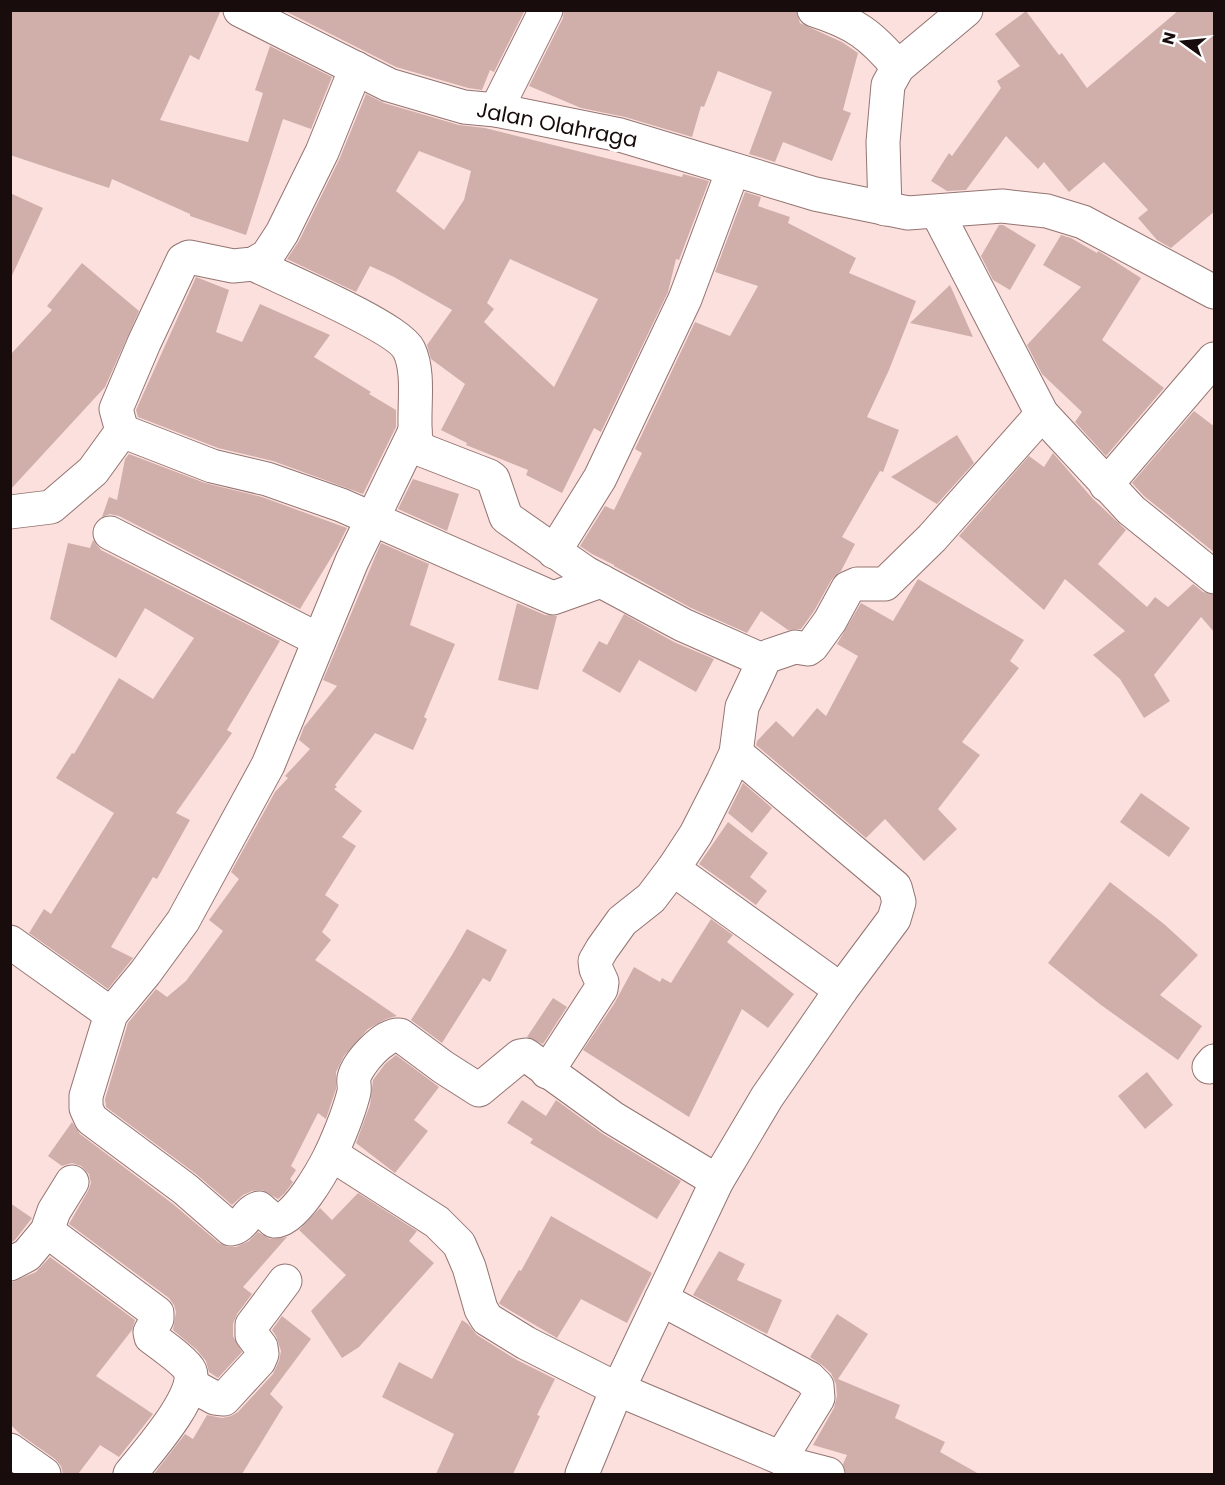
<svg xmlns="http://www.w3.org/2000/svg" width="1225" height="1485" font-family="Poppins,sans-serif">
  <rect width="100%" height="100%" fill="#fce0dd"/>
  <g fill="#d0afab" fill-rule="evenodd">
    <path d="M10,10h211l-22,50 -9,-5 -30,65 88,22 15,-49 -8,-3 15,-44 62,31 -21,52 -28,-10 -37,116 -56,-19v-2l-78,-35 -3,9 -99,-33z"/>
    <path d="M283,10h242l-31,62 -4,-2 -8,20 -14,-2 -72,-21z"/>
    <path d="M564,10h232l4,13 42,19 16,11 -15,57 8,3 -19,48 -49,-19 -8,20 -26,-8 23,-62 -54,-21 -14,36 -3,-1 -9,31 -67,-20 -44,-9 -52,-22 34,-68z"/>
    <path d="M1179,10h36v201l-44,37 -14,-8 -19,-22 10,-8 -44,-48 -35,30 -25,-30 -6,7 -32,-33 -40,54 -19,1 -16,-10 18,-28 3,3 49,-68 -4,-7 23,-15 -25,-32 31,-23 33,44 3,-2 25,35z"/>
    <path d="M366,94l18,9 75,22 26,3 197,49 1,-3 26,7 -30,79 -3,-1 -8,33 -67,140 -7,-4 -32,65 -36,-18 2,-5 -62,-25 1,-2 -26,-13 24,-46 -34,-25 -4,-14 25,-35 -58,-33 -24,-11 -14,26 -69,-33 12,-18 40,-81zM419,151l52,20 -7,29 -20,30 -48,-39zM510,259l88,40 -44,88 -70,-65 10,-13 -7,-6z"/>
    <path d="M745,192l16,5 -3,9 32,11 -2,6 68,35 -7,15 67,28 -27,69 -22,47 32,13 -16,42 -3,-1 -38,66 13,7 -14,27 -9,8 -18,32 -13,18 -13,1 -27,-19 -14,22 -56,-25 -77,-42v-1l-22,-11 -12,-8 25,-40 9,4 28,-57 -7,-4 60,-127 35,14 28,-50 -43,-14z"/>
    <path d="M10,193l33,15 -33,72z"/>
    <path d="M999,225h4l33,20 -26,45 -17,-10 -12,-24z"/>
    <path d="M1061,235l10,3 26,15 1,-2 7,4 36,23 -39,62 62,48 -58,68 -31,-34 7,-10 -40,-38 -15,-29 54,-58 -38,-22z"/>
    <path d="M82,263l57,48 -34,76 -95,103v-135l42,-45 -5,-4z"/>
    <path d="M196,277l33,13 -13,42 26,10 18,-38 70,31 -16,22 57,35 -2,2 27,16v17l-33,67 -90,-33 -55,-13 -80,-31 -2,-7z"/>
    <path d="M950,285l23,52 -63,-14z"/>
    <path d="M1194,411l21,16v126l-71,-57 -12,-13z"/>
    <path d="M957,435l17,28 -37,41 -46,-27z"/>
    <path d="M1053,453l40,46 33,31 -28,34 49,43 8,-10 13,10 25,-23 10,8 12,3v38l-14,-16 -47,58 16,26 -26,17 -24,-39 -27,-24 32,-24 -60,-52 -21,31 -85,-74 70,-80 15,11z"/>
    <path d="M129,454l76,29 57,14 85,31 -10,20 -37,61 -181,-93 -9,-2 -8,3 7,-20 8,3 8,-41z"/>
    <path d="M413,479l46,15 -12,37 -49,-22z"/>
    <path d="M93,540l8,10 179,91 -53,89 5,3 -56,80 14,7 -33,59 -4,-2 -42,70 22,11 -25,31 -79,-56 15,-24 7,5 63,-101 -58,-35 16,-25 2,1 45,-76 34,21 41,-61 -49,-30 -29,50 -66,-39 18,-76 22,5z"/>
    <path d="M381,543l48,21 -19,61 45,19 -31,73 3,2 -14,31 -38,-17 -40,52 2,2 -3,2 28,22 -20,26 14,9 -31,49 14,10 -17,27 9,8 -16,20 82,56 -11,3 -18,10 -24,27 -8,16v17l-10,30 -8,-6 -27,53 5,4 -6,9 3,3 -8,11 -7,6 -16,-9 -10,1 -9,4 -11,10 -36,-31 -90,-67 -1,-8 23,-76 28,-34 11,8 19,-16 37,-50 -14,-11 30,-41 -8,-7 44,-80 13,-14 -3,-2 25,-27 -11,-9 5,-13 33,-41 -14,-6z"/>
    <path d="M918,579l106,61 -14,21 9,7 -57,74 18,13 -42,54 19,20 -33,32 -39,-42 -19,19 -110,-93 1,-4 19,-20 17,16 24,-29 9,8 32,-60 -21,-12 24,-41 32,18z"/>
    <path d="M517,603l28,12 12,1 -19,74 -40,-10z"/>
    <path d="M624,614l50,28 40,17 -18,33 -57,-32 -19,33 -38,-22 17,-30 8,4z"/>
    <path d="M743,783l29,25 -20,25 -24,-20z"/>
    <path d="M1141,793l49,35 -21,29 -49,-35z"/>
    <path d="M728,822l40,31 -18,24 17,14 -11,14 -57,-41z"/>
    <path d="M1110,882l54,42 34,31 -38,40 42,31 -24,34 -77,-55 -53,-42z"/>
    <path d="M711,919l22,16 -6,7 67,52 -26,34 -26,-19 -53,108 -106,-67 31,-46 20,-37 26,15 2,-4 9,5z"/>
    <path d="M467,929l40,21 -17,32 -7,-4 -41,65 -31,-23 41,-65z"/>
    <path d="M553,998l14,9 -24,37 -16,-7z"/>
    <path d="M396,1055l43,32 -25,33 14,11 -33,42 -39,-30 14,-38 3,-25 12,-16z"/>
    <path d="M1147,1072l26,33 -28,24 -27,-33z"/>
    <path d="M522,1100l24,16 10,-16 47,34 78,47 -24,38 -127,-76 3,-4 -26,-16z"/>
    <path d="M72,1122l8,12 93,70 46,39 9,4h8l13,-6 9,-9 12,7 17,-2 -44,50 9,7 -15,20 -4,10v12l9,16 -24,26 -9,-6 -3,-11 -9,-11 -24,-20 3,-18 -2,-7 -5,-7 -100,-74 19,-33 3,-8 -2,-9 -8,-8 -9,-3 -10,3 -14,-10z"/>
    <path d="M358,1193l59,38 -8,10 25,22 -75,84 -17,11 -31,-47 35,-36 -47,-45 21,-22 12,12z"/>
    <path d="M10,1203l22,15 -17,22 -5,3z"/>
    <path d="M551,1216l101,57 -25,50 -46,-24 -24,39 -56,-33 -2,-2 20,-33 2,1z"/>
    <path d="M719,1251l26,13 -8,16 45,20 -15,34 -74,-39z"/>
    <path d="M50,1257l85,63 -3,10 -36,46 57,38 -34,43 -19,-12 -22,29h-15l-2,-8 -6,-7 -34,-24 -11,-11v-141l26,-11z"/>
    <path d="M837,1314l31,20 -30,45 62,26 -5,13 50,24 -5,10 39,22h-133l-3,-10 4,-9 -34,-10 21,-37 3,-12 -1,-12 -5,-11 -9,-8 -12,-8z"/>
    <path d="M282,1316l29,23 -41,55 13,13 -41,67h-88l31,-40 8,5 14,-24 15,3 9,-2 7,-4 35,-38 6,-13 2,-10 -5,-15 -4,-6z"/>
    <path d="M462,1320l6,4 9,11 40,25 38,19 -18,36 3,1 -27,58h-77l18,-40 -72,-37 17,-35 33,17z"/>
  </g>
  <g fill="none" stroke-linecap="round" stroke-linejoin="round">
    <g stroke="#937471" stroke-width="35">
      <g id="minor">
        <path d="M240,10l149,75 75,22 32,3 124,25 195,59 93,19 94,-7 45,5 36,11 131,70"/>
        <path d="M814,10c41,13 57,25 84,57"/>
        <path d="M496,110l50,-100"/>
        <path d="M885,209l-2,-67 5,-57 10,-18 68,-57"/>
        <path d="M937,212l105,202 89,96 83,67"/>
        <path d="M253,264c28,14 145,63 156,86 12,25 3,63 7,91l6,9 67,26 4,3 13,38 4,3 76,53 97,52 77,34 35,-12 13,2 4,-3 18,-25 18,-33 9,-4h28l47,-46 110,-124"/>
        <path d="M122,431l90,35 55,13 74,26 212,93 48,-17"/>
        <path d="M1106,485l108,-126"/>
        <path d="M10,512l41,-5 42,-36 29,-40 -6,-22 28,-66 39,-83 6,-3 44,9 20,-2 14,-8 15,-23 40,-81 34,-84"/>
        <path d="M110,533l209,107"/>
        <path d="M554,552l46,-74 85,-179 48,-129"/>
        <path d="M673,869l168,121"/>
        <path d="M10,942l101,72"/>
        <path d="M1209,1067l5,-6"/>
        <path d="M547,1072l54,-83 1,-7 -6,-13 -1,-8 7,-12 20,-28 29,-23 22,-29 23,-35 27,-53 13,-28 6,-46 17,-36 3,-7 -2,-5"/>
        <path d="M331,1154c-8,16 -37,69 -57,67l-15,-13c-13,4 -15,19 -28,21l-46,-40 -94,-70 -5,-11v-12l25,-82 34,-41 38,-52 85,-156 84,-204 63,-130"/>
        <path d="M717,1181l-104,-63 -87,-63 -6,1 -41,34 -36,-23 -43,-32c-16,-2 -43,29 -46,43 -1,4 1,9 0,14 -5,21 -14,42 -23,62l106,68 22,22 10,23 12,42 6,10 39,24 91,46 164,69 12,7v9"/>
        <path d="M47,1231l110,82v6l-7,13 1,5c9,7 35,25 39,34 10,23 -46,85 -60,103"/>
        <path d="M10,1264l17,-9 20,-24 7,-20 18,-29"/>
        <path d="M661,1299l148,79 8,8 1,12 -37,60"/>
        <path d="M191,1385l24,13 9,1 35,-38 3,-7 -1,-7 -9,-12v-10l33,-44"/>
        <path d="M10,1450l34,24"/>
        <path d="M793,1465l35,9"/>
        <path d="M582,1474l35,-85 9,-16 91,-192 15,-25 35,-59 74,-107 53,-71 5,-17 -4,-15 -159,-134"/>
      </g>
    </g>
    <use href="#minor" stroke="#fff" stroke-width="33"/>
  </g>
  <g text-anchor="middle" stroke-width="6" stroke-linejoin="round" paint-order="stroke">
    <g font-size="21" fill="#180d0c" stroke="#fff">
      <text transform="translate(557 125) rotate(11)" y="7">Jalan Olahraga</text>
    </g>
  </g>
  <rect width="1225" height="1485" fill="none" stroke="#180d0c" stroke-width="24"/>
  <g transform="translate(1183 42) rotate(285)" stroke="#ffffff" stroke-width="4.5" paint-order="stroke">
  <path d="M0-4.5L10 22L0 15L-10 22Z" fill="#180d0c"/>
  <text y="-9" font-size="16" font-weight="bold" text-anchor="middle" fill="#180d0c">N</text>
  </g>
</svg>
